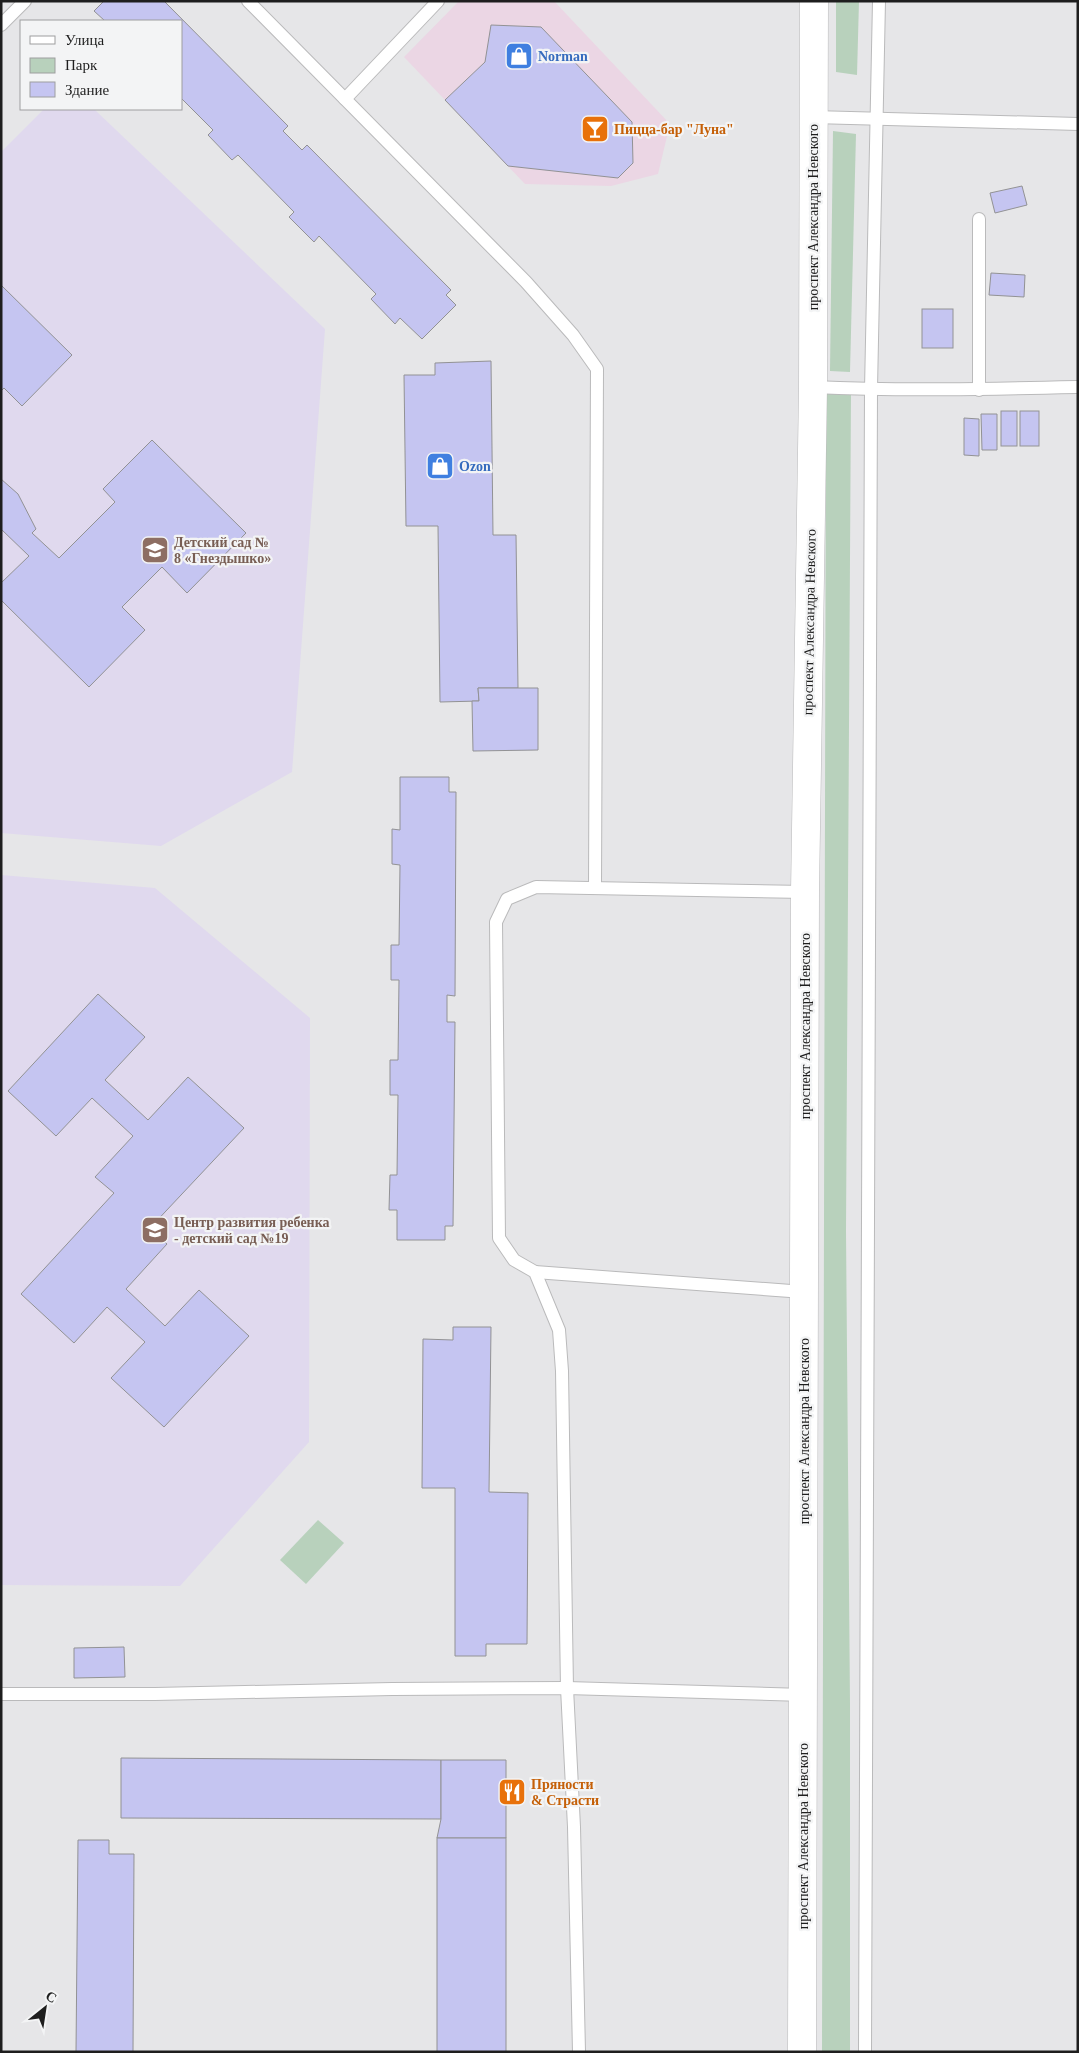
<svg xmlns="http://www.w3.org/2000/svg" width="1079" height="2053" font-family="Georgia,serif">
  <rect width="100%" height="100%" fill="#e6e6e8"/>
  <path fill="#ebd6e4" d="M459,1h95l116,123 -12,50 -47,12 -86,-2 -121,-127z"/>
  <g fill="#e0d9ee">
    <path d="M44,109h50l231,220 -33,443 -131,74 -160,-13v-681z"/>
    <path d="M1,875l154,13 155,130 -1,424 -129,144 -179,-1z"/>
  </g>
  <g fill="#b8d1bc">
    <path d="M836,1h23l-2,74 -21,-3z"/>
    <path d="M833,131l23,3 -6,238 -20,-1z"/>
    <path d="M851,391l-5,840 4,473v348h-28l4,-1659z"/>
    <path d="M318,1520l26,23 -38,41 -26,-24z"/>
  </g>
  <g fill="#c5c5f1" stroke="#929294">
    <path d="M104,1h60l124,125 -5,5 19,19 5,-5 144,145 -5,5 10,10 -34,34 -22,-21 -5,6 -24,-25 5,-5 -57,-58 -5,6 -25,-25 5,-5 -56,-57 -6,5 -24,-25 5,-5 -32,-32v-77h-76l-11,-10z"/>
    <path d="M491,25l50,2 91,95 1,41 -15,15 -110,-12 -63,-66 40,-38z"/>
    <path d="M1022,186l5,19 -32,8 -5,-20z"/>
    <path d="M991,273l34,2 -1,22 -35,-2z"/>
    <path d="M1,285l71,70 -50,51 -18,-18 -3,3z"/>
    <rect x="922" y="309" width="31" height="39"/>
    <path d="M491,361l2,174h23l2,153h-40l1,13 -39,1 -2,-176h-32l-2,-151h31v-12z"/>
    <rect x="1001" y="411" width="16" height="35"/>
    <rect x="1020" y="411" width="19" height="35"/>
    <path d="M981,414h16v36h-15z"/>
    <path d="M964,418l15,1v37l-15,-1z"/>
    <path d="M152,440l94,93 -59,60 -25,-26 -40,40 23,23 -56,57 -88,-87v-17l28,-27 -28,-27v-50l17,15 18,35 -4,4 27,25 56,-56 -12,-13z"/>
    <path d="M478,688h60v62l-65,1 -1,-50h7z"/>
    <path d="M400,777h49v15h7l-1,204 -8,-1v27h8l-2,204h-8v14h-48v-30h-8l1,-35h7l1,-80h-8v-35h8l1,-80h-8v-35h8l1,-80 -8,-1v-35l8,1z"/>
    <path d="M98,994l47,43 -40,43 43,40 40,-43 56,51 -94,100 17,16 -41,45 39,37 34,-36 50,46 -85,91 -53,-49 34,-36 -38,-35 -33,36 -53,-49 93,-101 -19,-16 38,-41 -41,-38 -36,38 -48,-45z"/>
    <path d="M453,1327h38l-2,165 39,1 -1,151h-41v12h-31v-168h-33l1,-149 30,1z"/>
    <path d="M124,1647l1,30 -51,1v-30z"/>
    <path d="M121,1758l320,2v59l-320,-1z"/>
    <path d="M441,1760h65v78h-69l4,-19z"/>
    <rect x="437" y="1838" width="69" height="214"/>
    <path d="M78,1840h31v14h25l-1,198h-57z"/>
  </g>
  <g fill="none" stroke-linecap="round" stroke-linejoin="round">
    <g stroke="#bababb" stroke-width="14">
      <g id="service">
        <path d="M248,1l278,281 47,53 24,34 -2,519"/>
        <path d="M1,25l24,-24"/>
        <path d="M345,99l93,-98"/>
        <path d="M813,117l265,7"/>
        <path d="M979,219v171"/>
        <path d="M813,387c88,4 176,2 265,0"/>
        <path d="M535,1272l269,20"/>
        <path d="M1,1694h154l237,-5 175,-1 237,7"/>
        <path d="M579,2052l-5,-225 -7,-139 -5,-317 -3,-41 -24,-58 -21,-12 -15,-22 -3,-316 11,-23 29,-12 269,5"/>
        <path d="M865,2052l6,-1663 8,-388"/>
      </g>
    </g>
    <g stroke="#bababb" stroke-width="29">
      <path id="secondary" d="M802,2052l3,-1160 8,-505 1,-386"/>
    </g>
    <use href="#service" stroke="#fff" stroke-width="12"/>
    <use href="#secondary" stroke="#fff" stroke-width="28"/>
  </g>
  <defs>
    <g id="shop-square" transform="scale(1.4375)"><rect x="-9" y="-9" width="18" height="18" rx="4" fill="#3f7fe0" stroke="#f3f4f5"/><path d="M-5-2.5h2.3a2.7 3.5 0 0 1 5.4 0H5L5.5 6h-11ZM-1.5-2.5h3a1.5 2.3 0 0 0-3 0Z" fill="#fff"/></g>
    <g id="bar-square" transform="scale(1.4375)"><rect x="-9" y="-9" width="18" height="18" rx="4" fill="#e8710a" stroke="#f3f4f5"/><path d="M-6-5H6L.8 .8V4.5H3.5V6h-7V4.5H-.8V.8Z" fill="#fff"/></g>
    <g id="school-square" transform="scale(1.4375)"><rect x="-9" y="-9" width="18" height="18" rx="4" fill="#8d6e63" stroke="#f3f4f5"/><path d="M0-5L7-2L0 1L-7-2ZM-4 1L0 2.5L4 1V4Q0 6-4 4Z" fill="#fff"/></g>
    <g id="restaurant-square" transform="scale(1.4375)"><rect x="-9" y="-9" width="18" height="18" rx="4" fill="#e8710a" stroke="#f3f4f5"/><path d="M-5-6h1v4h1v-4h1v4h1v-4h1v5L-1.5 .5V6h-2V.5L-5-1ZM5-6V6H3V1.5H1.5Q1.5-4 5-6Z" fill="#fff"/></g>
  </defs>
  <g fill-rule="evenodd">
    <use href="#shop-square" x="519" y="56"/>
    <use href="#bar-square" x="595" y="129"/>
    <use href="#shop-square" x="440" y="466"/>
    <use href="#school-square" x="155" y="550"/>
    <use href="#school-square" x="155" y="1230"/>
    <use href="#restaurant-square" x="512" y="1792"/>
  </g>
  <g text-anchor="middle" stroke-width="4.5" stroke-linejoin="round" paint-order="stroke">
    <g font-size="14" font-weight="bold" fill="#366cbe" stroke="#f3f4f5" text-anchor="start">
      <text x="538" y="61">Norman</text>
      <text x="459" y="471">Ozon</text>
    </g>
    <g font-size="14" font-weight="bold" fill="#c56008" stroke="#f3f4f5" text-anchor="start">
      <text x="614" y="134">Пицца-бар "Луна"</text>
      <text x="531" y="1789">Пряности<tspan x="531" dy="16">&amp; Страсти</tspan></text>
    </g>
    <g font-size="14" fill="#1e1e1e" stroke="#f3f4f5">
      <text transform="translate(813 217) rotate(-90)" y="5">проспект Александра Невского</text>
      <text transform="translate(809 622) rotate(-89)" y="5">проспект Александра Невского</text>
      <text transform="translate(805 1026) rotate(-90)" y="5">проспект Александра Невского</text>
      <text transform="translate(804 1431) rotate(-90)" y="5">проспект Александра Невского</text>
      <text transform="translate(803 1836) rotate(-90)" y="5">проспект Александра Невского</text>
    </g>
    <g font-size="14" font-weight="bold" fill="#785e54" stroke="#f3f4f5" text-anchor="start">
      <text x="174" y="547">Детский сад №<tspan x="174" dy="16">8 «Гнездышко»</tspan></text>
      <text x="174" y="1227">Центр развития ребенка<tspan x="174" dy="16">- детский сад №19</tspan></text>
    </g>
  </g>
  <rect width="1079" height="2053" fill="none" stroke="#1e1e1e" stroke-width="5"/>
  <rect x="20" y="20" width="162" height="90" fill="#f3f4f5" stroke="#9e9e9f"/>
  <rect x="30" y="36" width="25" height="8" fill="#ffffff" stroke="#9e9e9f"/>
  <text x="65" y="45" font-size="15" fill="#1e1e1e">Улица</text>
  <rect x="30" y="58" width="25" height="15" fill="#b8d1bc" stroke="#9e9e9f"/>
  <text x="65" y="70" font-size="15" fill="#1e1e1e">Парк</text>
  <rect x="30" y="82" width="25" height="15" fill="#c5c5f1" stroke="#9e9e9f"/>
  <text x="65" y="95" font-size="15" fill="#1e1e1e">Здание</text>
  <g transform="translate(45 2008) rotate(30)" stroke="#f3f4f5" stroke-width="4" paint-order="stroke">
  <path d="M0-4L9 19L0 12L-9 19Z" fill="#1e1e1e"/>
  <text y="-8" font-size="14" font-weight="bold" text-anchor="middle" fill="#1e1e1e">С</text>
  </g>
</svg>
